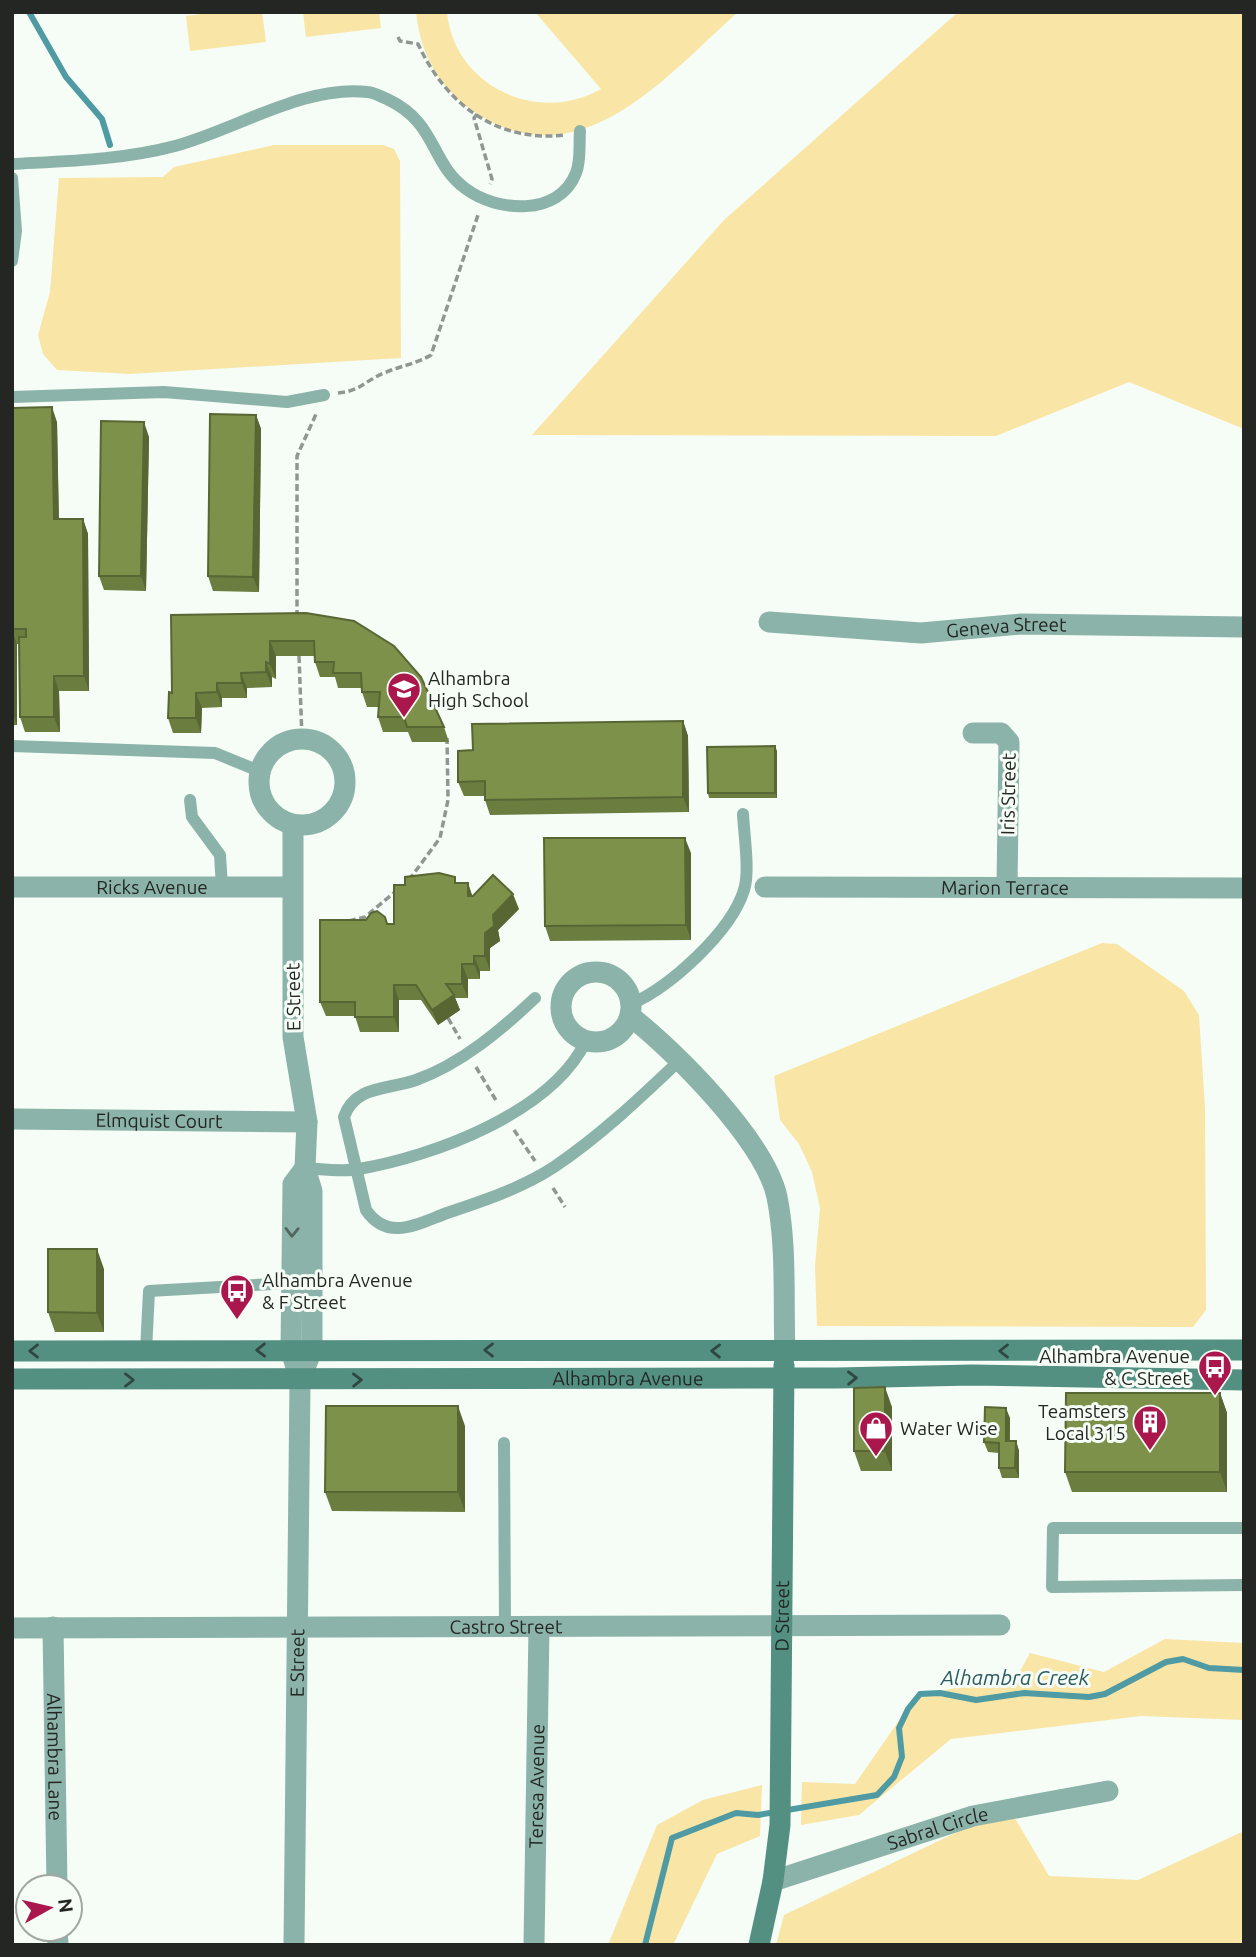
<svg xmlns="http://www.w3.org/2000/svg" width="1256" height="1957" font-family="Ubuntu,sans-serif">
  <rect width="100%" height="100%" fill="#f5fdf6"/>
  <g fill="#f9e5a5">
    <path d="M217,12h45l4,30 -76,9 -4,-35z"/>
    <path d="M303,12h76l2,16 -75,9z"/>
    <path d="M416,12h31c7,75 92,113 154,77l-66,-77h203c-74,66 -159,171 -265,99 -34,-23 -53,-58 -57,-99z"/>
    <path d="M958,12h286v417l-115,-47 -133,54 -464,-1 192,-215z"/>
    <path d="M274,145h109l11,4 6,12 1,197 -271,16 -73,-4 -14,-16 -5,-19 12,-43 9,-114 104,-1 11,-10z"/>
    <path d="M1102,943l15,1 67,47 15,24 6,93 1,202 -13,17 -376,-1 -2,-60 5,-58 -8,-36 -13,-28 -19,-24 -6,-44z"/>
    <path d="M1165,1639l79,4v77l-103,-4 -190,23 -92,76 -58,10 1,-43 53,2 61,-88 102,-21 12,-22 74,19z"/>
    <path d="M762,1785l-2,51 -43,18 -44,91h-65l49,-120 46,-25z"/>
    <path d="M1013,1815l36,61 89,4 106,-49v114h-468l8,-30 192,-92z"/>
  </g>
  <g fill="none" stroke-linecap="round" stroke-linejoin="round">
    <g stroke="#509ba3" stroke-width="6">
      <path d="M29,12l37,65 36,42 8,26"/>
      <path d="M645,1945l27,-107 64,-25 22,2 119,-20 17,-18 8,-20 -3,-29 9,-19 12,-15 20,-1 36,7 48,-7 65,4 16,-3 61,-32 17,-3 26,9 35,2"/>
    </g>
    <g stroke="#909691" stroke-width="3.5" stroke-dasharray="7 3.5" stroke-linecap="butt">
      <path d="M398,37l2,4 18,3c28,60 78,99 148,91"/>
      <path d="M477,114l-3,4 18,61 -2,5"/>
      <path d="M338,393c23,-2 26,-12 46,-20 16,-7 32,-9 47,-18l47,-140"/>
      <path d="M297,617v-161l20,-44"/>
      <path d="M299,656l3,83"/>
      <path d="M409,880l31,-42 8,-38 -1,-62"/>
      <path d="M349,921l16,-4 30,-25"/>
      <path d="M448,1018l12,21"/>
      <path d="M476,1067l21,35"/>
      <path d="M514,1130l21,31"/>
      <path d="M553,1188l12,19"/>
    </g>
    <g stroke="#8cb3a9" stroke-width="12">
      <path d="M12,164c55,-3 110,-4 163,-18 62,-17 129,-61 192,-54 7,0 14,5 20,7 51,24 42,63 79,90 31,23 93,28 110,-16 5,-12 3,-30 4,-42"/>
      <path d="M12,178l4,53 -4,30"/>
      <path d="M12,397l152,-5 123,10 37,-7"/>
      <path d="M12,746l203,7 44,18"/>
      <path d="M190,800l2,17 28,38 2,32"/>
      <path d="M535,998c-34,32 -74,66 -119,82 -28,10 -61,5 -72,37l22,93c22,32 51,14 81,3 36,-12 75,-25 107,-46 46,-31 86,-69 126,-107"/>
      <path d="M631,1004c39,-17 100,-72 113,-114 6,-18 0,-55 -1,-76"/>
      <path d="M305,1168c17,1 37,4 54,1 75,-13 192,-56 227,-128"/>
      <path d="M146,1351l3,-60 142,-8"/>
      <path d="M504,1443l1,184"/>
      <path d="M1244,1528h-191l-1,59 192,-2"/>
    </g>
    <g stroke="#8cb3a9" stroke-width="21">
      <path id="s1" d="M769,622l152,11 100,-9 223,3"/>
      <path d="M973,733h28l8,9 -2,145"/>
      <circle cx="302" cy="782" r="43"/>
      <path d="M293,825v212l14,85 -2,46 7,23v159l-6,15"/>
      <path id="s2" d="M12,887h280"/>
      <path id="s3" d="M765,887l479,1"/>
      <circle cx="596" cy="1007" r="35"/>
      <path d="M630,1016c45,35 135,125 147,181 10,50 6,104 8,155"/>
      <path id="s4" d="M12,1119l295,3"/>
      <path id="s5" d="M53,1627l4,260"/>
      <path id="s6" d="M12,1628l988,-3"/>
      <path id="s7" d="M773,1881l200,-65 135,-25"/>
      <path d="M57,1929l1,16"/>
      <path id="s8" d="M294,1945l6,-564 -9,-31 2,-166 12,-16"/>
      <path id="s9" d="M534,1945l5,-318"/>
    </g>
    <g stroke="#539082" stroke-width="21">
      <path d="M12,1351l1232,-1"/>
      <path id="s10" d="M12,1379l825,-1 135,-3 272,5"/>
      <path id="s11" d="M759,1945l14,-64 7,-56 4,-460"/>
    </g>
  </g>
  <g fill="#6c7d40">
    <path d="M12,408l45,14 2,97h24l5,15 1,157h-30l1,41h-35l-5,-15v-73h-3v81h-5z"/>
    <path d="M256,415l5,14 -2,163 -46,-1 -5,-15z"/>
    <path d="M149,437l-3,154 -42,-1 -5,-14z"/>
    <path d="M306,613l138,114 5,15h-37l-4,-10h-25l-5,-15 1,-10h-12l-5,-15v-4h-24l-3,-11h-15l-5,-15v-6h-39v23l-4,-2v10l-25,1v10h-25v9l-20,1 -1,25h-28l-5,-15 4,-25z"/>
    <path d="M683,721l5,15 1,76 -199,3 -5,-15v-4h-21l-6,-14 15,-32z"/>
    <path d="M777,751v47h-68l-1,-5z"/>
    <path d="M691,853v87l-141,1 -5,-15z"/>
    <path d="M457,883h11l4,13 47,13 -21,21 2,11 -10,7v23h-10v8h-12v19h-13l5,12 -22,15 -17,-25h-22v32h-39l-5,-16h-29l-6,-14 46,-82 19,-3 3,7h6z"/>
    <path d="M104,1269v63h-49l-7,-20z"/>
    <path d="M1220,1393l7,20v79h-155l-7,-20z"/>
    <path d="M892,1407v64h-31l-7,-20z"/>
    <path d="M1010,1418v23h6l3,10v27h-17l-3,-10v-15l-11,-1 -4,-10z"/>
    <path d="M465,1426v86l-133,-1 -7,-19z"/>
  </g>
  <g fill="#586634">
    <path d="M52,407l5,15 2,112 -5,-15z"/>
    <path d="M256,415l5,14 -2,163 -6,-15z"/>
    <path d="M144,422l5,15 -3,154 -5,-15z"/>
    <path d="M83,519l5,15 1,157 -5,-15z"/>
    <path d="M12,631l5,13v81l-5,-13z"/>
    <path d="M270,641l6,15v23l-6,-15z"/>
    <path d="M266,662l6,15v10l-6,-15z"/>
    <path d="M241,673l6,15v10l-5,-15z"/>
    <path d="M54,676l5,15 1,41 -6,-15z"/>
    <path d="M217,683l5,15v9l-5,-15z"/>
    <path d="M196,693l6,15 -1,25 -5,-15z"/>
    <path d="M683,721l5,15 1,76 -6,-15z"/>
    <path d="M775,746l2,5v47l-2,-5z"/>
    <path d="M685,838l6,15v87l-5,-15z"/>
    <path d="M468,883l5,15 -5,-2z"/>
    <path d="M513,894l6,15 -21,21 2,11 -10,7v23l-5,-15v-23l8,-18z"/>
    <path d="M474,956l6,15v8l-6,-15z"/>
    <path d="M462,964l6,15v19l-6,-14z"/>
    <path d="M394,985l5,15v32l-5,-15z"/>
    <path d="M454,995l6,15 -22,15 -6,-15z"/>
    <path d="M97,1249l7,20v63l-7,-19z"/>
    <path d="M885,1387l7,20v64l-7,-20z"/>
    <path d="M1220,1393l7,20v79l-7,-20z"/>
    <path d="M458,1406l7,20v86l-7,-20z"/>
    <path d="M1006,1408l4,10 -1,33 -3,-10z"/>
    <path d="M1016,1441l3,10v27l-4,-10z"/>
  </g>
  <g fill="#7e914a" stroke="#586634" stroke-width="2">
    <path d="M52,407l2,112h29l1,157h-30v41h-34l-1,-80h7v-8h-14v-221z"/>
    <path d="M210,414l46,1 -3,162 -45,-1z"/>
    <path d="M101,421l43,1 -3,154h-42z"/>
    <path d="M306,613l48,8 40,25 27,31 23,50h-37l-3,-10h-26l2,-25h-18l-1,-19h-28l1,-11h-19l-1,-21h-44v23l-4,-2v10l-25,1 1,10h-25v9l-21,1v25h-28l1,-26 3,1 -1,-78z"/>
    <path d="M683,721v76l-198,3v-19l-27,1v-31l15,-1 -1,-26z"/>
    <path d="M775,746v47h-67l-1,-46z"/>
    <path d="M544,838h141l1,87 -141,1z"/>
    <path d="M439,873l16,4v6h13v13h5l20,-21 20,19 -20,21 1,11 -9,7v23h-11v8h-12v20h-16l8,11 -22,15 -16,-25h-22v32h-39v-15h-35v-82h46l5,-7 6,-2 8,6 2,7h7v-39h11v-8z"/>
    <path d="M48,1249h49v64l-49,-1z"/>
    <path d="M885,1387v64h-31v-63z"/>
    <path d="M1066,1393h154v79h-155z"/>
    <path d="M326,1406h132v86h-133z"/>
    <path d="M985,1407l21,1v33h10l-1,27h-16v-25l-15,-1z"/>
  </g>
  <defs><path id="oneway-chevron" d="M-2-3.5L2.5 0L-2 3.5" fill="none" stroke-width="1.6" stroke-linecap="round" stroke-linejoin="round" transform="scale(1.75)"/></defs>
  <use stroke="#52655f" href="#oneway-chevron" transform="translate(292 1232) rotate(91)"/>
  <g stroke="#314640">
    <use href="#oneway-chevron" transform="translate(261 1350) rotate(179)"/>
    <use href="#oneway-chevron" transform="translate(489 1350) rotate(180)"/>
    <use href="#oneway-chevron" transform="translate(34 1351) rotate(180)"/>
    <use href="#oneway-chevron" transform="translate(716 1351) rotate(-179)"/>
    <use href="#oneway-chevron" transform="translate(1004 1351) rotate(180)"/>
    <use href="#oneway-chevron" transform="translate(852 1378) rotate(-1)"/>
    <use href="#oneway-chevron" transform="translate(129 1380)"/>
    <use href="#oneway-chevron" transform="translate(357 1380) rotate(-1)"/>
  </g>
  <defs>
    <g id="school-pin" transform="scale(1.75)"><path d="M0 17L-7.5 6A9.5 9.5 0 1 1 7.5 6Z" fill="#aa174d" stroke="#f5fdf6"/><path d="M0-5L7-2L0 1L-7-2ZM-4 1L0 2.5L4 1V4Q0 6-4 4Z" fill="#fff"/></g>
    <g id="bus-pin" transform="scale(1.75)"><path d="M0 17L-7.5 6A9.5 9.5 0 1 1 7.5 6Z" fill="#aa174d" stroke="#f5fdf6"/><path d="M-5-6H5V4H4V6H2V4H-2V6H-4V4H-5ZM-3.5-4V0h7V-4ZM-3.5 1.2v1.5H-2V1.2ZM2 1.2v1.5H3.5V1.2Z" fill="#fff"/></g>
    <g id="building-pin" transform="scale(1.75)"><path d="M0 17L-7.5 6A9.5 9.5 0 1 1 7.5 6Z" fill="#aa174d" stroke="#f5fdf6"/><path d="M-4-6H4V6H1V3H-1V6H-4ZM-2.5-4.3h1.7v1.8h-1.7ZM.8-4.3h1.7v1.8H.8ZM-2.5-1h1.7V.8h-1.7ZM.8-1h1.7V.8H.8Z" fill="#fff"/></g>
    <g id="shop-pin" transform="scale(1.75)"><path d="M0 17L-7.5 6A9.5 9.5 0 1 1 7.5 6Z" fill="#aa174d" stroke="#f5fdf6"/><path d="M-5-2.5h2.3a2.7 3.5 0 0 1 5.4 0H5L5.5 6h-11ZM-1.5-2.5h3a1.5 2.3 0 0 0-3 0Z" fill="#fff"/></g>
  </defs>
  <g fill-rule="evenodd">
    <use href="#school-pin" x="404" y="689"/>
    <use href="#bus-pin" x="237" y="1291"/>
    <use href="#bus-pin" x="1215" y="1367"/>
    <use href="#building-pin" x="1150" y="1422"/>
    <use href="#shop-pin" x="876" y="1428"/>
  </g>
  <g text-anchor="middle" stroke-width="6" stroke-linejoin="round" paint-order="stroke">
    <g font-size="19" fill="#232623" stroke="#f5fdf6">
      <text dy="7" stroke="none"><textPath href="#s1" startOffset="238">Geneva Street</textPath></text>
      <text transform="translate(1008 794) rotate(-89)" y="7">Iris Street</text>
      <text dy="7" stroke="none"><textPath href="#s2" startOffset="140">Ricks Avenue</textPath></text>
      <text dy="7" stroke="none"><textPath href="#s3" startOffset="240">Marion Terrace</textPath></text>
      <text transform="translate(293 997) rotate(-91)" y="7">E Street</text>
      <text dy="7" stroke="none"><textPath href="#s4" startOffset="147">Elmquist Court</textPath></text>
      <text dy="7" stroke="none"><textPath href="#s10" startOffset="616">Alhambra Avenue</textPath></text>
      <text dy="7" stroke="none"><textPath href="#s11" startOffset="331">D Street</textPath></text>
      <text dy="7" stroke="none"><textPath href="#s6" startOffset="494">Castro Street</textPath></text>
      <text dy="7" stroke="none"><textPath href="#s8" startOffset="282">E Street</textPath></text>
      <text dy="7" stroke="none"><textPath href="#s5" startOffset="130">Alhambra Lane</textPath></text>
      <text dy="7" stroke="none"><textPath href="#s9" startOffset="159">Teresa Avenue</textPath></text>
      <text dy="7" stroke="none"><textPath href="#s7" startOffset="173">Sabral Circle</textPath></text>
    </g>
    <g font-size="19" fill="#232623" stroke="#f5fdf6" text-anchor="start">
      <text x="428" y="685">Alhambra<tspan x="428" dy="22">High School</tspan></text>
      <text x="262" y="1287">Alhambra Avenue<tspan x="262" dy="22">&amp; F Street</tspan></text>
      <text x="1190" y="1363" text-anchor="end">Alhambra Avenue<tspan x="1190" dy="22">&amp; C Street</tspan></text>
      <text x="1126" y="1418" text-anchor="end">Teamsters<tspan x="1126" dy="22">Local 315</tspan></text>
      <text x="900" y="1435">Water Wise</text>
    </g>
    <g font-size="21" font-style="italic" fill="#2b5a60" stroke="#f5fdf6">
      <text x="1015" y="1685">Alhambra Creek</text>
    </g>
  </g>
  <rect width="1256" height="1957" fill="none" stroke="#232623" stroke-width="28"/>
  <g transform="translate(49 1908) rotate(82)"><circle r="33" fill="#f5fdf6" stroke="#a1a7a2" stroke-width="2"/>
  <path d="M0-5L12 26L0 18L-12 26Z" fill="#aa174d"/>
  <text y="-10" font-size="19" font-weight="bold" text-anchor="middle" fill="#232623">N</text>
  </g>
</svg>
